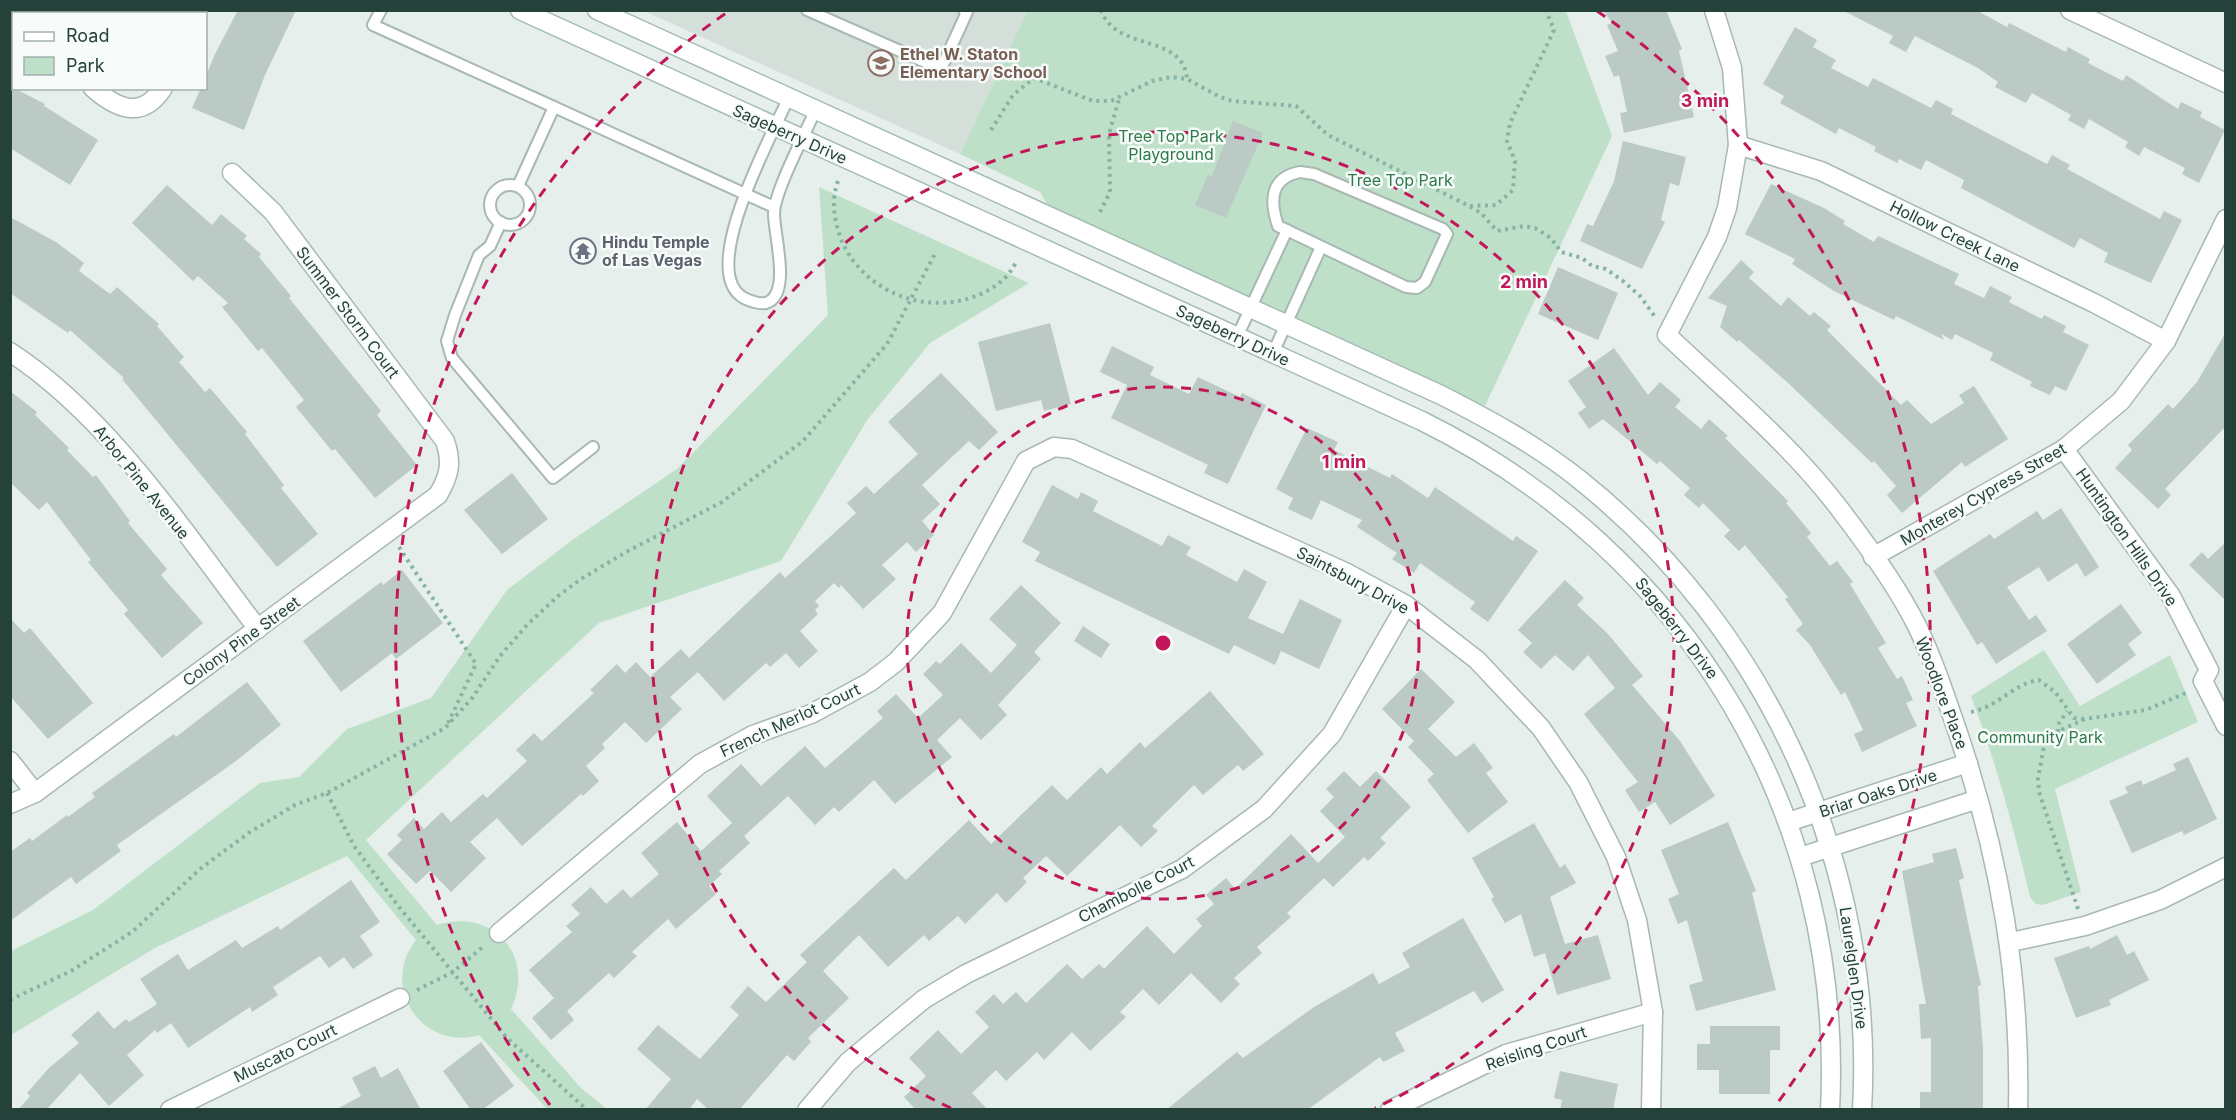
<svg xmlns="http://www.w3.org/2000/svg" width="2236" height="1120" font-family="Inter,sans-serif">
  <rect width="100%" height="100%" fill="#e6efeb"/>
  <path fill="#d4dfda" d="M644,11h384l-68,143z"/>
  <g fill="#bfe0c8">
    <path d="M1028,10l538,1 46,125 -127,270 -437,-200 -8,-14 -80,-38z"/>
    <path d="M819,187l210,96 -99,60 -62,76 -87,142 -182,62 -233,217 71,85c56,-18 99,31 74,84l70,79 26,21h-60l-68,-74c-57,17 -100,-49 -63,-95l-69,-84 -192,92 -144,87v-84l82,-41 167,-127 39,-6 48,-48 84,-31 76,-108 68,-52 102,-69 151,-154z"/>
    <path d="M2044,650l36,56 90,-51 28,67 -143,67 26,103 -38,13 -7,-1 -6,-7c-16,-68 -34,-135 -59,-201z"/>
  </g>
  <g fill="#bbcac4">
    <path d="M238,10h58l-31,65 -21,55 -52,-22 9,-20h5v-12l9,-22z"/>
    <path d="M1603,10h63l16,39 -3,2 15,66 -70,16 -4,-20 7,-1 -8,-37 -5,2 -9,-21 13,-5 -11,-26 5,-2z"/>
    <path d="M1842,10h134l31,17 2,-4 57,29 2,-5 22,12 -2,4 35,18 3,-6 52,34 3,-7 21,10 -2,5 25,13 -26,53 -17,-9 3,-6 -41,-21 -5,9 -14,-9 3,-5 -39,-23 -5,10 -16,-9 3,-5 -39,-22 -6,10 -31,-16 3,-5 -20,-14 -63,-32 -9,16 -17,-9 4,-7z"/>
    <path d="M1795,27l22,13 -4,7 23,13 -5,8 37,19 5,-9 58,30 5,-8 17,9 -2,5 96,50 5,-9 18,10 -3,4 93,50 4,-8 18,9 -31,63 -47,-21 4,-9 -28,-15 -6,10 -113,-60 3,-8 -38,-20 -5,10 -22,-11 -2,4 -23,-12 2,-4 -37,-19 -3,6 -56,-31 4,-7 -21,-12z"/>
    <path d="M10,86l35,18 -1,2 54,34 -28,45 -60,-37z"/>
    <path d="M1233,121l30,12 -37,85 -31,-13 13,-30 4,1z"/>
    <path d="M1623,141l63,16 -7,29 -9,-3 -9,37 4,2 -23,47 -62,-28 7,-17 6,2 21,-45z"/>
    <path d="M1771,184l53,24 21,13 -2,3 31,18 4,-6 81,38 -5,10 30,14 6,-12 22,11 -3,5 33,17 2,-4 22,11 -3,6 26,13 -23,46 -11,-5 -5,9 -20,-9 2,-4 -42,-22 3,-7 -38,-19 -3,6 -11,-6 3,6 -48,-24 -2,4 -60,-29 -42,-27 3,-5 -50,-25z"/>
    <path d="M167,185l45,40 9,-11 26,22 -3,3 17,15 -2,3 32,39 -2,2 92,113 -4,4 40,50 -42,33 -40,-49 -3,2 -36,-44 8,-7 -42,-52 -4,3 -36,-44 6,-4 -30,-27 -5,5 -61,-58z"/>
    <path d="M10,217l46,25 28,21 -5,8 31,23 7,-7 42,37 -2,2 27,31 -5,5 26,30 5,-4 37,44 -2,2 39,51 -3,3 37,46 -41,33 -155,-188 2,-1 -54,-48 -2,3 -58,-40z"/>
    <path d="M1741,260l13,12 -5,6 32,28 7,-9 22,19 4,-4 17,14 -4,4 74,75 6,-5 24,24 33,-21 -5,-8 15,-9 34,53 -43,28 -3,-5 -60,51 -15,-18 9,-9 -22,-25 -2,2 -85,-81 -48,-42 -2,2 -17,-15 7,-21 -19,-8z"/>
    <path d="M1558,267l60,26 -20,47 -60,-26z"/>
    <path d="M1050,323l21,81 -27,7 -3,-11 -45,11 -18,-69z"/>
    <path d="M2226,332v94l-61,63 6,6 -13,14 -43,-41 17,-18 -4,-5 18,-18 22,-23 5,5 24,-27z"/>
    <path d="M1112,346l42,21 -4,8 39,19 9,-17 42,20 2,-4 24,12 -38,79 -24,-11 4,-8 -97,-47 16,-33 -27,-13z"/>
    <path d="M1614,348l34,47 12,-13 21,18 -6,7 26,22 8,-10 19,17 -3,2 63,63 -2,2 25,30 -4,4 23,29 7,-5 16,21 -3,2 36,59 -8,5 19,31 5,-3 11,24 -7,3 11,23 -55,26 -8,-18 9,-4 -18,-38 -4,3 -31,-50 -14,-15 7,-6 -18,-25 3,-2 -43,-52 -6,6 -15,-15 6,-6 -27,-27 -4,5 -15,-13 6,-7 -30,-27 -3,3 -54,-45 -14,10 -11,-16 8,-6 -18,-26z"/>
    <path d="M941,373l57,59 -19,18 -10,-9 -47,44 18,19 -18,17 12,14 -18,17 -9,-10 -25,23 14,14 -33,30 -22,-24 -2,3 -5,-5 -19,18 4,5 -4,4 3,4 -18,17 18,20 -19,17 -13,-15 -16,14 -4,-4 -42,38 -26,-29 -28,25 12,12 -36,34 -21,-21 -23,22 3,4 -19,18 13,15 -16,15 -2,-2 -59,52 -25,-28 -27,24 16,16 -35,34 -21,-21 -14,13 -29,-30 15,-14 -5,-5 17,-17 10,11 18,-17 9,10 32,-28 4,4 40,-37 -11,-11 18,-17 8,8 52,-48 -4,-3 27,-26 8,9 11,-11 14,15 31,-28 8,9 91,-86 5,6 71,-65 -9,-10 19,-17 8,8 44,-40 -30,-32z"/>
    <path d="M10,391l27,21 -2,3 34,33 -2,2 26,27 3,-2 34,46 -2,2 39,46 -6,6 42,48 -41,35 -38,-44 4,-4 -40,-48 3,-2 -44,-58 -8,8 -29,-28z"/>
    <path d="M1307,428l31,14 -4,8 56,28 2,-4 36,24 7,-11 78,54 3,-5 22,15 -50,71 -18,-13 5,-7 -55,-39 -6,10 -22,-14 5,-6 -40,-26 5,-7 -41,-20 -9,20 -24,-11 5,-11 -17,-9z"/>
    <path d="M512,473l36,46 -46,35 -38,-44z"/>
    <path d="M1052,485l26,14 3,-7 17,9 -5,10 69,35 6,-11 23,12 -5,8 51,27 7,-13 23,13 -19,36 35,16 17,-35 42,21 -23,49 -38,-18 -6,14 -41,-20 -5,9 -194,-93 5,-9 -18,-10z"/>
    <path d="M2061,508l38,59 -14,10 -8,-14 -29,19 -9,-15 -32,20 22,33 7,-5 11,16 -51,33 -14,-22 -5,3 -44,-74 57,-37 4,5 43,-28 6,9z"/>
    <path d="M2226,542v59l-37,-36 13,-13 6,7z"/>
    <path d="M402,570l41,53 -47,36 -4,-6 -51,39 -38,-51 78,-59 2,3z"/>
    <path d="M1565,580l19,18 -7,7 31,29 35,42 -11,9 48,56 35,55 -45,29 -15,-23 -16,10 -14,-22 13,-8 -54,-68 31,-26 -27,-33 -15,16 -18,-16 -14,14 -18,-17 9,-9 -14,-13z"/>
    <path d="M1021,585l40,38 -27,29 7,7 -43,46 9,10 -26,25 -21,-22 -23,22 15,17 -57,47 -21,-24 -35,32 -5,-5 -19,18 -27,-29 -44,40 6,7 -31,28 3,3 -13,12 7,8 -40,35 -8,-10 -36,33 5,4 -23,22 -5,-5 -42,38 7,9 -23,20 -19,-22 22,-20 -25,-28 43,-38 -6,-6 14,-12 -9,-9 20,-18 15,17 17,-15 8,9 28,-24 -18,-21 36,-31 24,29 31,-28 -25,-27 34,-32 20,22 44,-40 20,22 58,-50 -6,-7 19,-17 22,24 25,-23 -20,-21 13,-13 4,3 21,-21 30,30 26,-28 -28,-26z"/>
    <path d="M2121,604l21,29 -14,11 8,11 -39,29 -30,-40z"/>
    <path d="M10,618l14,15 6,-5 63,75 -45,36 -38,-43z"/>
    <path d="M1083,626l27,18 -9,14 -27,-17z"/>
    <path d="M1421,669l34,33 -27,27 28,28 18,-14 19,25 -7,5 22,29 -40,31 -41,-53 7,-6 -26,-27 6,-6 -32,-32z"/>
    <path d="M247,682l34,43 -45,36 -119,84 4,6 -45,33 -5,-7 -61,44v-69l20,-14 2,3 35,-26 1,2 27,-20 -3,-4 82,-59 2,3z"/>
    <path d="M1210,691l54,63 -21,17 -5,-6 -35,30 -9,-10 -42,41 6,5 -17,16 -21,-22 -53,51 -21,-20 -23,22 4,4 -21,21 -9,-10 -32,31 -7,-8 -29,25 -5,-6 -36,32 -29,-32 -36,36 26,27 -41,40 3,4 -17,19 -7,-6 -48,55h-30l-12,-11 -8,11h-44l26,-31 -34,-30 21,-24 42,34 39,-44 -9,-8 18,-21 18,16 41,-40 -7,-7 94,-87 12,12 63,-60 22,24 61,-59 15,15 34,-33 6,7 33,-32 5,6z"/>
    <path d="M2188,757l29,62 -33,16 -2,-4 -50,22 -23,-52 19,-8 -3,-6 16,-7 2,5 33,-15 -3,-6z"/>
    <path d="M1344,771l16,16 16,-16 35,36 -31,31 6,5 -18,18 -4,-4 -31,30 -9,-9 -37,35 4,4 -34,30 5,6 -28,25 6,6 -19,19 -30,-30 -32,32 -16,-16 -23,23 6,5 -36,34 -18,-19 -28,28 -7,-8 -31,29 -10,-11 -24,23 16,17h-72l-12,-13 22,-21 -17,-18 29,-28 23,24 28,-27 -14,-15 19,-18 9,10 13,-12 10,11 41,-39 15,15 17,-15 5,5 43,-43 27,28 28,-28 -6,-7 18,-15 -8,-9 20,-17 9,11 56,-55 27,29 27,-26 -25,-26 14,-14 -8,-8z"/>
    <path d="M1728,822l28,69 -4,2 24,97 -80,21 -7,-26 14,-4 -16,-61 -9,4 -10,-25 11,-5 -18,-44z"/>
    <path d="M1534,823l26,45 5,-4 11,19 -26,14 15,47 33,-9 13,44 -54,16 -12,-42 -11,4 -13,-43 -16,9 -14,-24 3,-2 -22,-39z"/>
    <path d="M1956,848l8,30 -5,2 22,105 -3,1 5,62v62h-63v-18h11v-54l-10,1 -2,-35h7l-24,-133 32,-9 -2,-8z"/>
    <path d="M351,880l29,42 -20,14 13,19 -20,14 -9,-12 -15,11 -9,-12 -47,31 5,8 -26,17 -2,-5 -62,41 -17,-25 -14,10 -2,-3 -28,25 17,20 -35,31 -29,-33 -34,37h-28l12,-14 -3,-3 22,-25 30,-25 -8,-8 27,-24 16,18 12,-10 3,3 28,-18 -17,-25 38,-25 10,16 48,-30 6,8 36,-22 2,4z"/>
    <path d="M1463,918l41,72 -22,13 -8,-12 -79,42 10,18 -22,11 -3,-5 -73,53h-141l71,-58 6,6 71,-51 59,-34 6,11 31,-17 -8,-14z"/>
    <path d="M2117,935l10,20 7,-4 15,29 -40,20 2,5 -35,13 -22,-60 35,-12 1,3z"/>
    <path d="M1710,1026h70v24h-10v44h-51v-24h-22v-26h13z"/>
    <path d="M481,1042l33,44 -32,24h-11l-28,-39z"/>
    <path d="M375,1066l6,12 17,-10 23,42h-86l26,-14 -9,-18z"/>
    <path d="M1560,1071l58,13 -5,26h-53l2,-10 -8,-2z"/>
  </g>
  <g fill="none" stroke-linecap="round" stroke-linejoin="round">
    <g stroke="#a8b8b2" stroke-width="14">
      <g id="lane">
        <path d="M381,10l-8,15 181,82 -36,79"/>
        <path d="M807,10l134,59 26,-57 -3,-2"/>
        <path d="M789,97c-16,36 -93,175 -45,201 6,3 15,6 22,5 26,-8 8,-68 8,-89 0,-22 32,-82 42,-105"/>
        <path d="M554,107l220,100"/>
        <path d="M1300,172l14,2 129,55 4,5 -22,48 -8,6 -11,-1 -128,-61c-8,-24 -9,-48 22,-54z"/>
        <circle cx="510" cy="205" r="20"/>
        <path d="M501,222l-11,24 -11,9 -24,60 -8,26 5,17 101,120 40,-31"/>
        <path d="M1237,337l50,-107"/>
        <path d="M1273,353l48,-106"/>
      </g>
    </g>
    <g stroke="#a8b8b2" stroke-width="21">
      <g id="street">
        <path d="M1714,10l18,58 6,77 -11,63 -10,29 -50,98c60,57 125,110 175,177 26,34 56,76 75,114 17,35 29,72 42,110 41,123 62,243 59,374"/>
        <path d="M2070,10l156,73"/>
        <path d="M186,14l1,-4"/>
        <path d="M10,32l4,1"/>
        <path d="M93,88c24,21 49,32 70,0"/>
        <path d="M1738,145l83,26 273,132 72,38"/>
        <path d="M10,352c100,65 176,183 248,277"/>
        <path d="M2064,449l107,147 38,74 -6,11"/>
        <path d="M1873,557l191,-108 57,-48 45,-60 60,-122"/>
        <path d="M2203,681l23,45"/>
        <path d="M10,761l25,32"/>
        <path d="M10,804l25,-11 403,-298c12,-20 14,-33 7,-54l-172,-229 -41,-39"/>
        <path d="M1788,822l180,-59"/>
        <path d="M1800,857l178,-58"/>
        <path d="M499,933l201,-169 53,-29 58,-21 59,-32 26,-20 46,-49 84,-152 28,-14 18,2 273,123 61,33 71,55 64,68 37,54 38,75 21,63 16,92 -2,98"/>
        <path d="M2011,942l74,-16 75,-26 66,-33"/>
        <path d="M170,1110l230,-112"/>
        <path d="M807,1110l41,-48 76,-63 42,-25 216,-105 82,-60 68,-75 74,-129"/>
        <path d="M1390,1110l116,-56 147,-42"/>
      </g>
    </g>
    <g stroke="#a4bbb3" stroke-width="21">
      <g id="secondary">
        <path d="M520,10l902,411c265,131 423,393 408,689"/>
        <path d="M597,10l844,385c49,25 97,51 139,85 189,151 296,388 282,630"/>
      </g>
    </g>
    <g stroke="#86b3a5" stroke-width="4" stroke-dasharray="3 4.5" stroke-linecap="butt">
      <path d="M1101,10c14,42 83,23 86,69"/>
      <path d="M991,130l22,-35 21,-17 59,23h18l41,-20 19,-4 16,2 33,18 12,4 64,5 32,29 141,71 12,7 16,18 27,-5 11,2 16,10 10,14 21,6 10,8 14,3 17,12 18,16 14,20"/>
      <path d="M838,181c-5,14 -5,26 -2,41 13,65 88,99 147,71 14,-7 26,-16 33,-31"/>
      <path d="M1470,206l26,-1 17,-15 2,-29 -8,-20 3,-18 44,-93 -8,-20"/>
      <path d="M1100,212l10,-20 -1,-58 10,-35"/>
      <path d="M399,547l77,117 -28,59"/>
      <path d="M1971,712c27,-5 43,-29 68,-32l16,12 19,26 10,1"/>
      <path d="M2058,732l1,-9 8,-12"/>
      <path d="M327,793l27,53 45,61 108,131 80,72"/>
      <path d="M2078,909l-39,-117 -1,-14 7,-37 16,-11 24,-11 61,-9 42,-18"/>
      <path d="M417,990l36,-18 32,-27"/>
      <path d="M10,1000l61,-29 61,-39 68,-63 50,-37 45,-27 32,-12 118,-65 28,-31 27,-41 27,-31 31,-29 23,-17 45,-27 96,-50 81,-61 84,-97 49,-92"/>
    </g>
    <use href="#lane" stroke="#fff" stroke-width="10"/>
    <use href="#street" stroke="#fff" stroke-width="18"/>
    <use href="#secondary" stroke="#fff" stroke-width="18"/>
  </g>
  <g fill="none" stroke="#c2185b" stroke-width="3" stroke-dasharray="10 8">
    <circle cx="1163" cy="643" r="256"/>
    <path d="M951 1108A511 511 0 1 1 1375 1108"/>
    <path d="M550 1105A767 767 0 0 1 729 11M1597 11A767 767 0 0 1 1776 1105"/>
  </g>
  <defs>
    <g id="school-ring" transform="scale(1.35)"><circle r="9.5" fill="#f7fbf9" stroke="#8d6e63" stroke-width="1.5"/><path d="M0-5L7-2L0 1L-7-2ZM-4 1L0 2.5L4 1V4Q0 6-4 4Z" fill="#8d6e63"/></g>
    <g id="temple-ring" transform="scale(1.35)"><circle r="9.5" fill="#f7fbf9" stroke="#6b7280" stroke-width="1.5"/><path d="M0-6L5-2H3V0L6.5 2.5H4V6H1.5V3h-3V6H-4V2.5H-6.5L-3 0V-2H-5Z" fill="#6b7280"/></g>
  </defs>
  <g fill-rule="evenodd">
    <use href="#school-ring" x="881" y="63"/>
    <use href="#temple-ring" x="583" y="251"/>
  </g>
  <g text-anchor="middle" stroke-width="5" stroke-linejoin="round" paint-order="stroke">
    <g font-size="16" font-weight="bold" fill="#785e54" stroke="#f7fbf9" text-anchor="start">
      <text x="900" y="60">Ethel W. Staton<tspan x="900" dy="18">Elementary School</tspan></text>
    </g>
    <g font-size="16" fill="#24423a" stroke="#f7fbf9">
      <text transform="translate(790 134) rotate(24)" y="6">Sageberry Drive</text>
      <text transform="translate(1955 236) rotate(26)" y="6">Hollow Creek Lane</text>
      <text transform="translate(348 312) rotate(53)" y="6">Summer Storm Court</text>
      <text transform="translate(1233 335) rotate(25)" y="6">Sageberry Drive</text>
      <text transform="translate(142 482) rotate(51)" y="6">Arbor Pine Avenue</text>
      <text transform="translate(1983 494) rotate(-30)" y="6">Monterey Cypress Street</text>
      <text transform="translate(2127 537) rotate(55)" y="6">Huntington Hills Drive</text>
      <text transform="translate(1353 580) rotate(28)" y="6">Saintsbury Drive</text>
      <text transform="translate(1677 628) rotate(52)" y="6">Sageberry Drive</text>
      <text transform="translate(241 641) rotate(-36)" y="6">Colony Pine Street</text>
      <text transform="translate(1942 693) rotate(69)" y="6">Woodlore Place</text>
      <text transform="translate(790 720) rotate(-25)" y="6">French Merlot Court</text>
      <text transform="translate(1878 793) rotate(-18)" y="6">Briar Oaks Drive</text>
      <text transform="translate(1136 889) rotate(-27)" y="6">Chambolle Court</text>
      <text transform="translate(1854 968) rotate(82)" y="6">Laurelglen Drive</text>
      <text transform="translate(1536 1048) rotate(-19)" y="6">Reisling Court</text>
      <text transform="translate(285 1053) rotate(-26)" y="6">Muscato Court</text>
    </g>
    <g font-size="16" fill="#2d7a4b" stroke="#f7fbf9">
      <text x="1171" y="142">Tree Top Park<tspan x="1171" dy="18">Playground</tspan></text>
      <text x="1400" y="186">Tree Top Park</text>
      <text x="2040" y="743">Community Park</text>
    </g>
    <g font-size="16" font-weight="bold" fill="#5b616d" stroke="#f7fbf9" text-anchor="start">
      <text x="602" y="248">Hindu Temple<tspan x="602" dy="18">of Las Vegas</tspan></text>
    </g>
  </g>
  <circle cx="1163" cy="643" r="9" fill="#c2185b" stroke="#f7fbf9" stroke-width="3"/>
  <g font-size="18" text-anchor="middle" font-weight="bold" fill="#c2185b" stroke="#f7fbf9" stroke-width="5" stroke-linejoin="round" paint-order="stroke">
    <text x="1705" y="107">3 min</text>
    <text x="1524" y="288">2 min</text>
    <text x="1344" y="468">1 min</text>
  </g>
  <rect width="2236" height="1120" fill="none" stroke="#24423a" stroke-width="24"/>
  <rect x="12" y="12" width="195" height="78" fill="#f7fbf9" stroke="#a3b1ad" stroke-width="1.5"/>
  <rect x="24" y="32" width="30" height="9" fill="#ffffff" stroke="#a3b1ad" stroke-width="1.5"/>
  <text x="66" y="42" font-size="18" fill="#24423a">Road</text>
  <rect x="24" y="57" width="30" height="18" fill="#bfe0c8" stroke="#a3b1ad" stroke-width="1.5"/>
  <text x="66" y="72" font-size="18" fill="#24423a">Park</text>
</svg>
